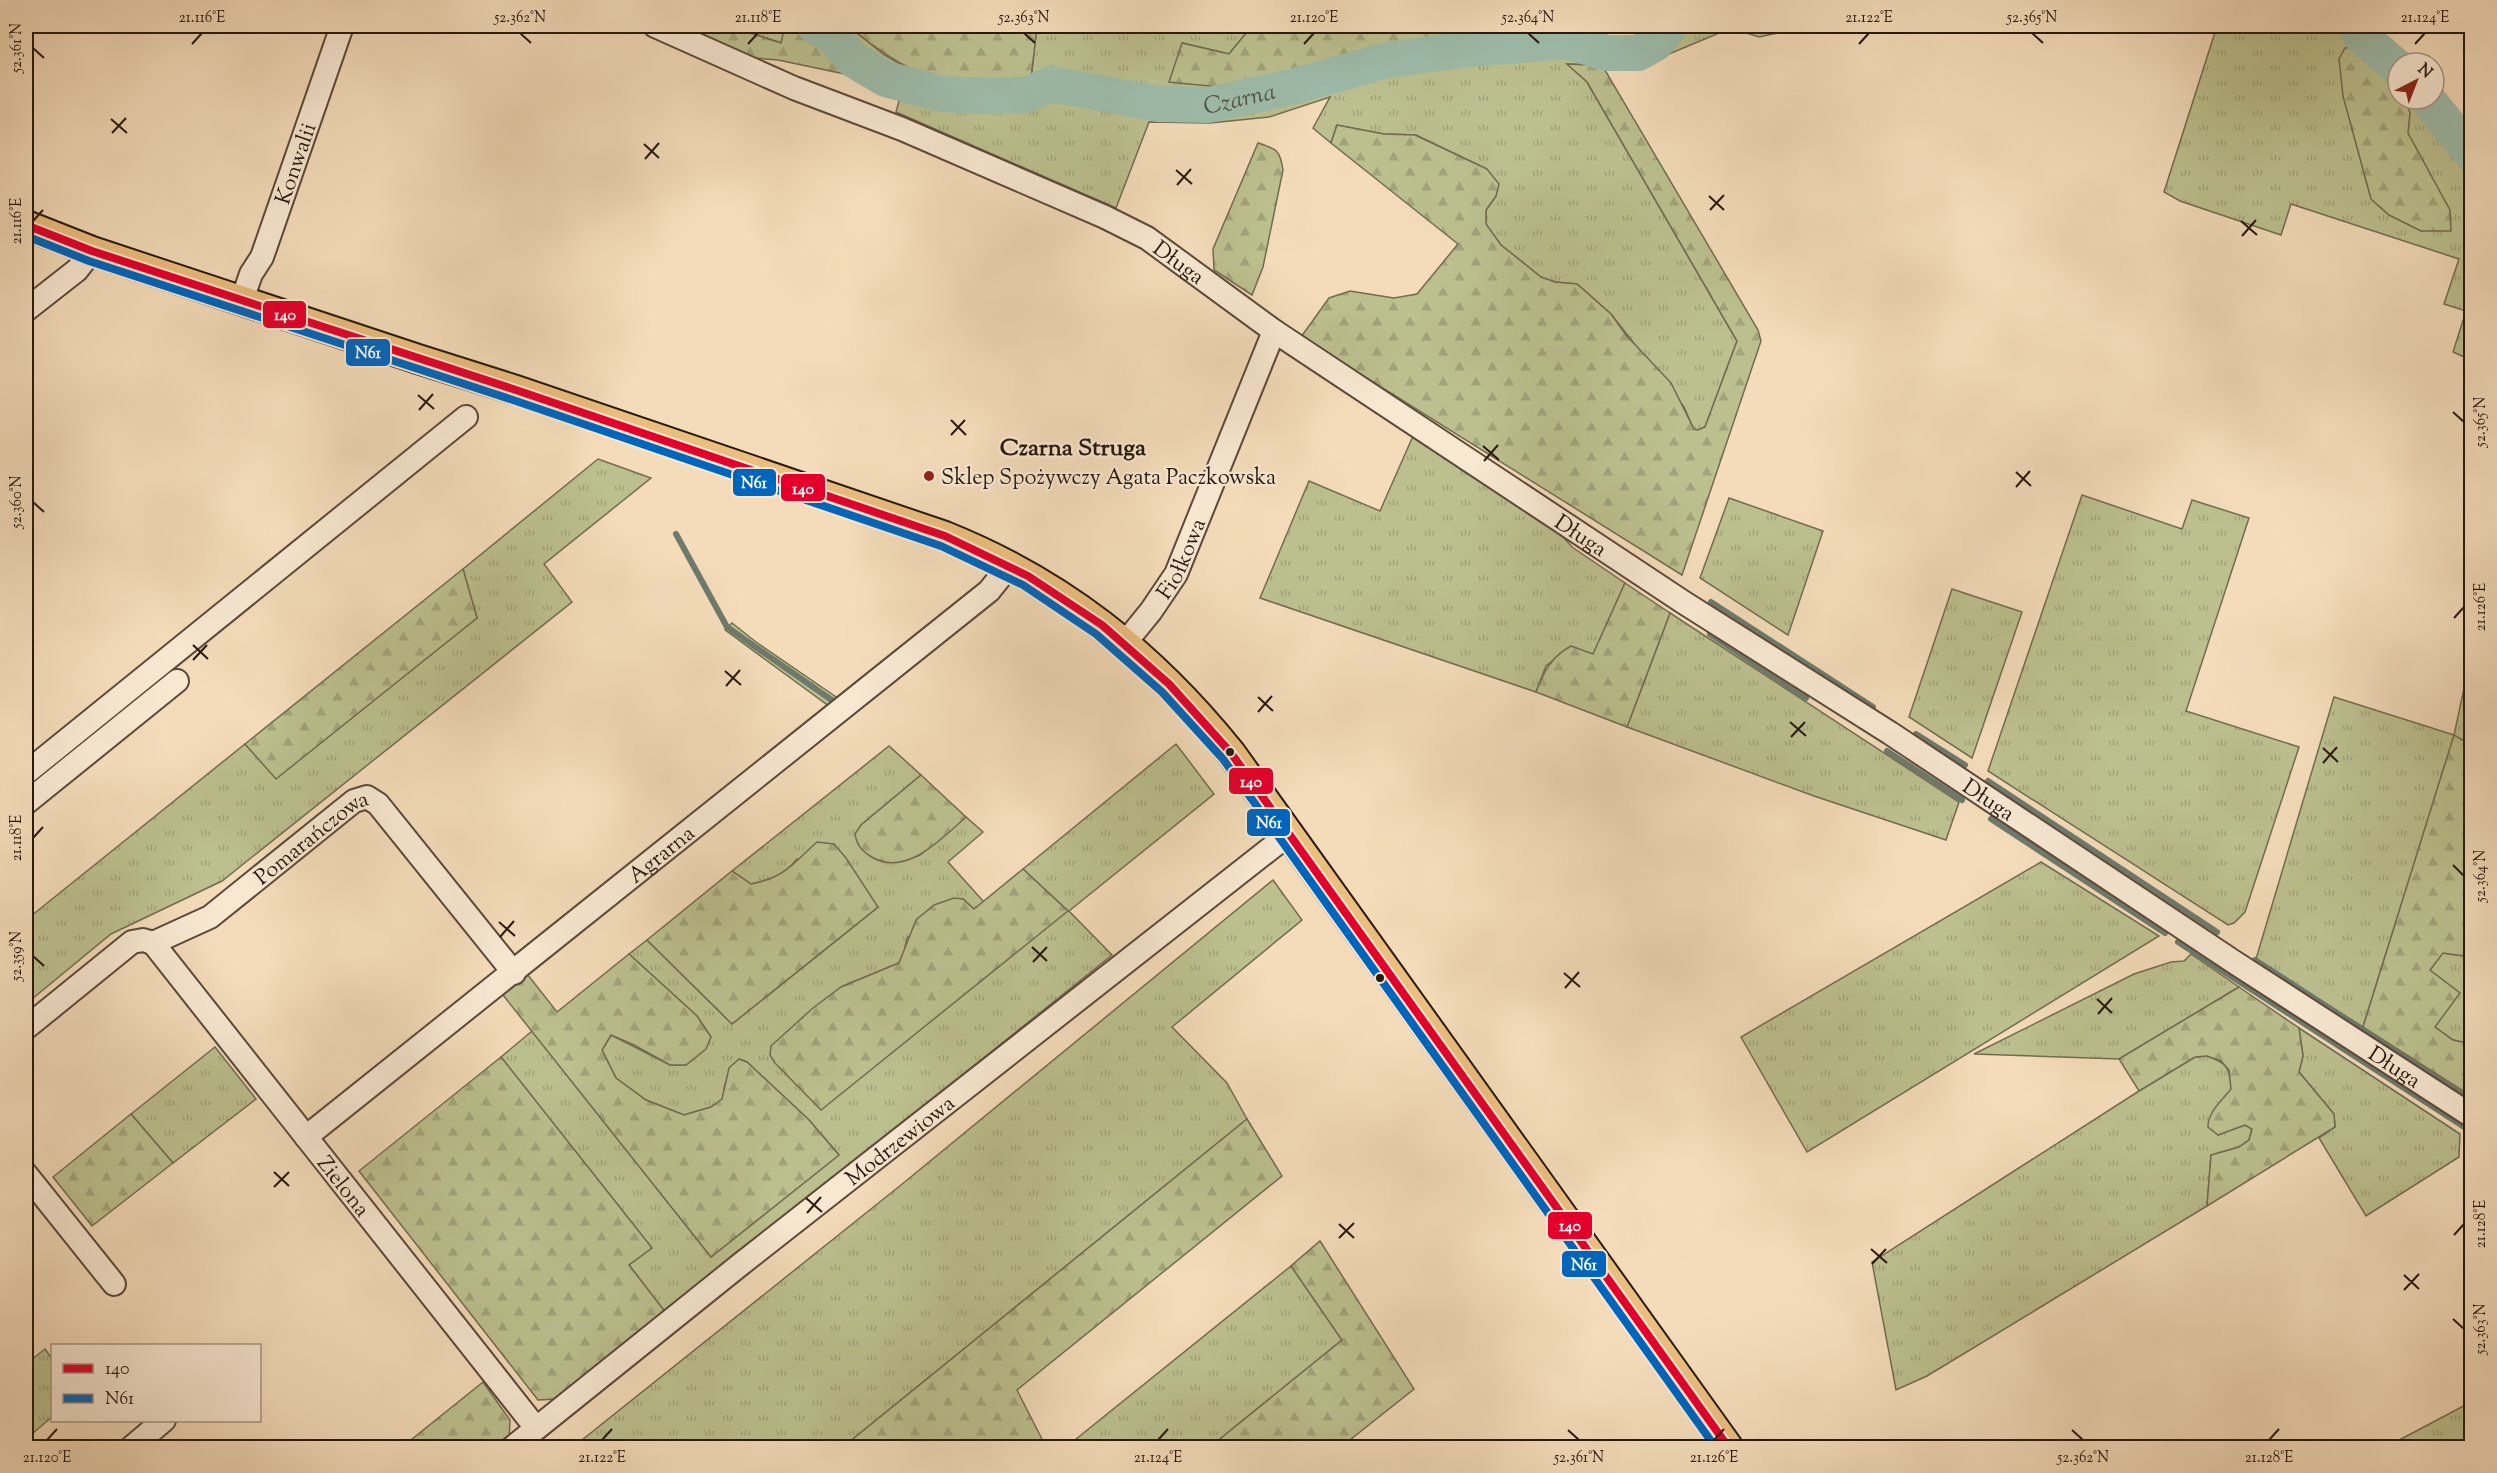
<svg xmlns="http://www.w3.org/2000/svg" width="2497" height="1473" font-family="'Sorts Mill Goudy',serif">
  <defs>
    <pattern id="grass-tufts" width="24" height="20" patternUnits="userSpaceOnUse" patternTransform="scale(1.5)"><rect width="24" height="20" fill="#bcc08f"/><path d="M3 7l-1-3M5 7V3M7 7l1-3M15 17l-1-3M17 17v-4M19 17l1-3" fill="none" stroke="#a2a47a"/></pattern>
    <pattern id="forest-firs" width="22" height="20" patternUnits="userSpaceOnUse" patternTransform="scale(1.5)"><rect width="22" height="20" fill="#bcc08f"/><path d="M5 1l3.5 6h-7zM16 11l3.5 6h-7z" fill="#a2a47a"/></pattern>
  </defs>
  <rect width="100%" height="100%" fill="#f4dcba"/>
  <filter id="stains"><feTurbulence type="fractalNoise" baseFrequency=".00333" numOctaves="4"/><feColorMatrix values="0 0 0 0 .2 0 0 0 0 .09 0 0 0 0 .02 0 0 0 .5 -.17"/></filter>
  <radialGradient id="worn" r=".72"><stop offset=".6" stop-color="#630" stop-opacity="0"/><stop offset="1" stop-color="#630" stop-opacity=".3"/></radialGradient>
  <g fill="url(#grass-tufts)" stroke="#726c4f" stroke-width="1.5">
    <path d="M728,26h57l-3,17z"/>
    <path d="M800,26h59l-2,7 26,21 25,15 123,10 6,-53h215l-23,28 -47,-11 95,39 112,-36 57,-11 73,-9h39l24,7 22,10 47,-9 2,-8h156l-50,11 -28,-9 -81,34 -45,8 -15,-5 -22,-1 19,18 150,259 -32,86 -7,3h-4l-10,-23 -73,-93 -34,-30 -22,-2 -14,-5 -40,-32 -15,-20v-15l10,-14 -9,-27 -71,-34 -32,-1 -47,-9 -6,18 -18,-15 17,-31 -61,20 -59,6 -61,-1 -33,86 -220,-96 4,-15 -53,-31 -20,-27z"/>
    <path d="M2217,26h151l37,37h-7v36h36v-8l37,36v233l-18,-8 13,-41 -22,-7 15,-45 -168,-55 -10,31 -101,-34 -16,-9z"/>
    <path d="M1413,436l138,87 21,24 53,36 -32,72 -22,-9 -25,20 -10,26 -276,-94 49,-117 71,30z"/>
    <path d="M598,459l53,19 -107,86 28,38 -350,279 -111,53 -85,70v-84l219,-176 31,34 201,-160 -14,-49z"/>
    <path d="M2082,495l100,34 10,-29 57,18 -63,193 113,36 -54,165 -11,11 -6,2 -240,-154z"/>
    <path d="M1729,498l94,33 -35,104 -88,-57z"/>
    <path d="M1952,589l70,23 -50,146 -63,-41z"/>
    <path d="M1670,613l289,189 -13,38 -132,-44 -187,-69z"/>
    <path d="M732,623l24,19 86,59 -9,8 -108,-79z"/>
    <path d="M2471,656v89l-17,-9 -91,291 -107,-68 78,-262 120,38z"/>
    <path d="M1176,744l38,50 -145,117 43,44 -446,358 -37,-48 22,-18 -150,-190 31,-26 179,226 128,-102 -30,-35 -62,-58 -8,-3 -14,25 -2,15 -12,8 -27,8 -38,-15 -30,-22 -14,-28 9,-15 59,30h16l25,-28 -14,-21 -68,-62 18,-14 85,84 146,-117 -81,-48c-12,15 -26,21 -46,25l-19,-13 157,-125 32,29 -60,50 43,36 16,-6 46,-38 17,15 -35,30 36,40 -10,7 -11,-10 -56,39 -3,14 -5,11 -58,24 227,-76 -45,-42z"/>
    <path d="M2041,862l118,74 -352,216 -66,-115z"/>
    <path d="M1273,880l29,40 -130,107 55,56 20,36 -404,328 -271,1 329,-263z"/>
    <path d="M2442,953l29,4v87l-18,-4 -18,-13 -5,-57z"/>
    <path d="M2191,954l48,33 -120,72 -145,-5 160,-80 37,-12 13,-1z"/>
    <path d="M2299,1028l161,106 -1,23 -93,59 -47,-78 16,-11 -1,-13 -35,-42 4,-16z"/>
    <path d="M215,1047l41,52 -83,64 -42,-49z"/>
    <path d="M2207,1056c21,7 22,12 25,33l-15,17 1,29 27,-10 7,4 -3,11 -10,7 -28,8 -4,51 -280,170 -31,14 -24,-128 267,-171 56,-34z"/>
    <path d="M1291,1266l51,74 -132,107 -145,1z"/>
    <path d="M45,1349l7,10v58l-26,22v-75z"/>
    <path d="M2471,1402v45h-20l-18,-7 -16,7h-31z"/>
  </g>
  <g fill="url(#forest-firs)" stroke="#726c4f" stroke-width="1.5">
    <path d="M678,26h50l53,17 4,-17c31,0 45,17 62,40l-2,8 -67,-14 -37,-3z"/>
    <path d="M859,26h178l-6,53c-80,9 -111,4 -174,-46z"/>
    <path d="M1252,26h63l9,4 71,-4h53l-2,9 -57,11 -112,36 -57,5 -51,-5 13,-39 47,11z"/>
    <path d="M2357,47l8,2 33,33v17h8l4,14 -2,20 42,77 1,21h-30l-32,-16 -18,-16 -28,-103 -4,-37 6,-11z"/>
    <path d="M1567,64l23,1 15,5 153,260 3,11 -79,234 -381,-238 28,-39 21,-7 44,7 23,-4 41,-50 -127,-101 6,-18 47,9 31,1 72,34 12,15 -3,12 -10,14v14l15,21 40,32 14,5 22,2 34,30 15,21 45,48 23,46 4,1 7,-3 32,-86 -150,-259z"/>
    <path d="M1258,143c19,6 22,7 25,27l-20,97 -11,28 -38,-25 -1,-21z"/>
    <path d="M463,569l14,49 -201,161 -31,-35z"/>
    <path d="M1625,583l45,30 -43,114 -91,-35c8,-21 15,-35 35,-46l22,8z"/>
    <path d="M2454,735l17,10v212l-28,-4 -13,17 30,23 -25,34 18,13 18,4v52l-108,-69z"/>
    <path d="M921,775l45,42c-24,21 -61,62 -96,39 -9,-6 -13,-11 -15,-22l6,-9z"/>
    <path d="M817,842l17,2 12,14 32,49 -146,117 -85,-84 85,-69 19,13c35,-7 41,-20 66,-42z"/>
    <path d="M1023,869l45,42 -247,199 -46,-47 -5,-8 1,-9 42,-38 28,-21 58,-24 17,-43 18,-15 20,-7 9,1 11,10z"/>
    <path d="M629,954l68,62 14,21 -5,12 -20,16h-16l-36,-20 -23,-10 -9,15 14,28 30,22 38,15 27,-8 11,-8 7,-31 10,-9 8,3 62,58 30,35 -128,102 -212,-267 25,-20 33,42z"/>
    <path d="M2239,987l60,41 4,28 -4,16 35,42 1,13 -128,79 4,-51 28,-8 10,-7 3,-11 -7,-4 -27,10 -10,-8c-1,-14 15,-28 23,-38l-2,-19 -8,-9 -14,-5 -12,1 -56,34 -20,-32z"/>
    <path d="M501,1057l151,191 -23,17 37,48 -108,86 -20,1 -179,-229z"/>
    <path d="M131,1114l42,49 -81,63 -39,-49z"/>
    <path d="M1247,1119l35,57 -265,214 29,57h-203z"/>
    <path d="M1320,1241l94,148 -73,58h-131l132,-107 -51,-74z"/>
    <path d="M483,1382l27,38 -1,20 -9,7 -99,1z"/>
  </g>
  <g fill="none" stroke-linecap="round" stroke-linejoin="round">
    <g stroke="#6e7a6c" stroke-width="6">
      <path d="M676,534l51,93 106,74"/>
      <path d="M1711,602l162,105"/>
      <path d="M1710,634l96,64"/>
      <path d="M1916,734l49,31"/>
      <path d="M1887,751l75,49"/>
      <path d="M1988,781l229,151"/>
      <path d="M1991,819l174,114"/>
      <path d="M2178,942l294,190"/>
      <path d="M2255,960l217,141"/>
    </g>
    <g stroke="#9dbcaa" stroke-width="36">
      <path id="s1" d="M815,26l17,9 20,24 34,20 56,15 41,2 43,-1 25,-11 108,20 50,1 87,-19 87,-25 82,-12 103,-8 38,12h32l18,-10 14,-17"/>
      <path d="M2357,26l4,10 37,32"/>
      <path d="M2427,99l45,55"/>
    </g>
    <g stroke="#5b493a" stroke-width="26">
      <g id="minor">
        <path id="s2" d="M655,26l139,62 108,41 203,88 42,21 127,93 409,271 207,131 344,229 238,154"/>
        <path id="s3" d="M242,300l9,-26 11,-17 80,-231"/>
        <path d="M26,310l51,-40 15,-19"/>
        <path id="s4" d="M1125,643l26,-32 25,-37 98,-243"/>
        <path d="M26,773l440,-356"/>
        <path d="M26,803l151,-122"/>
        <path id="s5" d="M153,943l383,485"/>
        <path id="s6" d="M153,943l57,-26 144,-116 13,-4 11,7 136,169"/>
        <path d="M26,1028l106,-86 11,-2 10,3"/>
        <path id="s7" d="M306,1137l683,-546 21,-26"/>
        <path d="M26,1174l88,110"/>
        <path d="M131,1448l33,-28"/>
        <path id="s8" d="M512,1448l229,-184 548,-430"/>
      </g>
    </g>
    <g stroke="#28180f" stroke-width="32">
      <path id="major" d="M26,225l66,26 326,108 98,31 429,146c117,47 207,119 286,217l498,695"/>
    </g>
    <use href="#minor" stroke="#f8e8d2" stroke-width="22"/>
    <use href="#major" stroke="#eabe7d" stroke-width="28"/>
    <g stroke="#f8e8d2" stroke-width="12">
      <path id="bus-1" d="M26,225l66,26 424,139 429,146 83,40 74,49 67,59 62,69 498,695"/>
    </g>
    <g stroke="#f8e8d2" stroke-width="12">
      <path id="bus-2" d="M26,236l63,25 424,139 428,146 82,39 73,49 66,58 61,67 493,689"/>
    </g>
    <use href="#bus-1" stroke="#e4002b" stroke-width="8"/>
    <use href="#bus-2" stroke="#0065bd" stroke-width="8"/>
  </g>
  <path fill="none" stroke="#28180f" stroke-width="2" d="M520,33l11,10M1024,33l11,10M1528,33l11,10M2032,33l11,10M192,44l10,-11M748,44l10,-11M1304,44l10,-11M1859,44l10,-11M2415,44l10,-11M33,48l11,10M111,119l16,14M112,133l14,-15M644,144l15,14M645,159l14,-16M1176,170l16,14M1177,185l14,-16M1709,196l15,14M1710,210l14,-15M33,221l10,-11M2241,221l16,14M2242,236l14,-16M418,395l16,14M419,410l14,-16M2453,412l11,10M951,420l15,15M951,435l14,-15M1483,446l16,14M1484,461l14,-16M2016,472l15,14M2016,487l14,-16M33,502l11,10M2454,618l10,-11M193,645l15,14M193,660l14,-15M725,671l16,14M726,686l14,-16M1258,697l15,14M1258,712l14,-16M1790,722l16,14M1791,737l14,-15M2323,748l15,14M2323,763l14,-16M33,838l10,-11M2453,865l11,11M499,922l16,14M500,937l14,-16M1032,947l15,14M33,956l11,10M1033,962l14,-15M1564,973l16,14M1565,988l14,-16M2097,999l15,14M2098,1014l14,-16M274,1172l15,14M274,1187l15,-15M806,1198l16,14M807,1213l14,-16M1339,1224l15,14M2454,1235l10,-11M1339,1238l15,-15M1871,1249l16,14M1872,1264l14,-15M2404,1275l15,14M2404,1290l15,-16M2453,1319l11,10M1568,1430l11,10M2072,1430l11,10M47,1440l10,-11M602,1440l10,-11M1158,1440l10,-11M1714,1440l10,-11M2269,1440l10,-11"/>
  <circle fill="#8f2418" stroke="#f8e8d2" stroke-width="2" cx="929" cy="476" r="6"/>
  <g fill="#28180f" stroke="#f8e8d2" stroke-width="2">
    <circle cx="1230" cy="752" r="5"/>
    <circle cx="1380" cy="978" r="5"/>
  </g>
  <g text-anchor="middle" stroke-width="4.5" stroke-linejoin="round" paint-order="stroke">
    <g font-size="22" fill="#28180f" stroke="#f8e8d2">
      <text dy="8" stroke="none"><textPath href="#s3" startOffset="147">Konwalii</textPath></text>
      <text dy="8" stroke="none"><textPath href="#s2" startOffset="576">Długa</textPath></text>
      <text dy="8" stroke="none"><textPath href="#s2" startOffset="1062">Długa</textPath></text>
      <text dy="8" stroke="none"><textPath href="#s4" startOffset="102">Fiołkowa</textPath></text>
      <text dy="8" stroke="none"><textPath href="#s2" startOffset="1548">Długa</textPath></text>
      <text dy="8" stroke="none"><textPath href="#s6" startOffset="192">Pomarańczowa</textPath></text>
      <text dy="8" stroke="none"><textPath href="#s7" startOffset="454">Agrarna</textPath></text>
      <text dy="8" stroke="none"><textPath href="#s2" startOffset="2034">Długa</textPath></text>
      <text dy="8" stroke="none"><textPath href="#s8" startOffset="495">Modrzewiowa</textPath></text>
      <text dy="8" stroke="none"><textPath href="#s5" startOffset="309">Zielona</textPath></text>
    </g>
    <g font-size="22" fill="#28180f" stroke="#f8e8d2" text-anchor="start">
      <text x="941" y="484">Sklep Spożywczy Agata Paczkowska</text>
    </g>
    <g font-size="24" font-style="italic" fill="#515145" stroke="#f8e8d2">
      <text dy="8" stroke="none"><textPath href="#s1" startOffset="450">Czarna</textPath></text>
    </g>
    <g font-size="24" font-weight="bold" fill="#28180f" stroke="#f8e8d2">
      <text x="1073" y="455">Czarna Struga</text>
    </g>
  </g>
  <g stroke="#f8e8d2" stroke-width="2">
    <rect x="262" y="300" width="45" height="29" rx="6" fill="#e4002b"/>
    <rect x="345" y="338" width="46" height="29" rx="6" fill="#0065bd"/>
    <rect x="732" y="468" width="45" height="29" rx="6" fill="#0065bd"/>
    <rect x="780" y="473" width="46" height="29" rx="6" fill="#e4002b"/>
    <rect x="1228" y="767" width="46" height="28" rx="6" fill="#e4002b"/>
    <rect x="1246" y="808" width="45" height="29" rx="6" fill="#0065bd"/>
    <rect x="1547" y="1211" width="46" height="29" rx="6" fill="#e4002b"/>
    <rect x="1561" y="1250" width="46" height="28" rx="6" fill="#0065bd"/>
  </g>
  <g font-size="16" text-anchor="middle" font-weight="bold" fill="#fff">
    <text x="285" y="320">140</text>
    <text x="368" y="358">N61</text>
    <text x="754" y="488">N61</text>
    <text x="803" y="494">140</text>
    <text x="1251" y="787">140</text>
    <text x="1269" y="828">N61</text>
    <text x="1570" y="1231">140</text>
    <text x="1584" y="1270">N61</text>
  </g>
  <rect width="2497" height="1473" fill="none" stroke="#f4dcba" stroke-width="66"/>
  <rect x="51" y="1344" width="210" height="78" fill="#f8e8d2" stroke="#a59584" stroke-width="1.5"/>
  <rect x="63" y="1364" width="30" height="9" fill="#e4002b" stroke="#a59584" stroke-width="1.5"/>
  <text x="105" y="1374" font-size="18" fill="#28180f">140</text>
  <rect x="63" y="1394" width="30" height="9" fill="#0065bd" stroke="#a59584" stroke-width="1.5"/>
  <text x="105" y="1404" font-size="18" fill="#28180f">N61</text>
  <g transform="translate(2416 81) rotate(42)"><circle r="28" fill="#f8e8d2" stroke="#a59584" stroke-width="1.5"/>
  <path d="M0-4.5L10 22L0 15L-10 22Z" fill="#8f2418"/>
  <text y="-9" font-size="16" font-weight="bold" text-anchor="middle" fill="#28180f">N</text>
  </g>
  <rect x="33" y="33" width="2431" height="1407" fill="none" stroke="#28180f" stroke-width="2"/>
  <g font-size="15" text-anchor="middle" fill="#28180f">
    <text x="202" y="22">21.116°E</text>
    <text x="520" y="22">52.362°N</text>
    <text x="758" y="22">21.118°E</text>
    <text x="1024" y="22">52.363°N</text>
    <text x="1314" y="22">21.120°E</text>
    <text x="1528" y="22">52.364°N</text>
    <text x="1869" y="22">21.122°E</text>
    <text x="2032" y="22">52.365°N</text>
    <text x="2425" y="22">21.124°E</text>
    <text transform="translate(16 48) rotate(-90)" y="5">52.361°N</text>
    <text transform="translate(16 221) rotate(-90)" y="5">21.116°E</text>
    <text transform="translate(2480 422) rotate(-90)" y="5">52.365°N</text>
    <text transform="translate(16 502) rotate(-90)" y="5">52.360°N</text>
    <text transform="translate(2480 607) rotate(-90)" y="5">21.126°E</text>
    <text transform="translate(16 838) rotate(-90)" y="5">21.118°E</text>
    <text transform="translate(2480 876) rotate(-90)" y="5">52.364°N</text>
    <text transform="translate(16 956) rotate(-90)" y="5">52.359°N</text>
    <text transform="translate(2480 1224) rotate(-90)" y="5">21.128°E</text>
    <text transform="translate(2480 1329) rotate(-90)" y="5">52.363°N</text>
    <text x="47" y="1462">21.120°E</text>
    <text x="602" y="1462">21.122°E</text>
    <text x="1158" y="1462">21.124°E</text>
    <text x="1579" y="1462">52.361°N</text>
    <text x="1714" y="1462">21.126°E</text>
    <text x="2083" y="1462">52.362°N</text>
    <text x="2269" y="1462">21.128°E</text>
  </g>
  <rect width="100%" height="100%" filter="url(#stains)"/>
  <rect width="100%" height="100%" fill="url(#worn)"/>
</svg>
